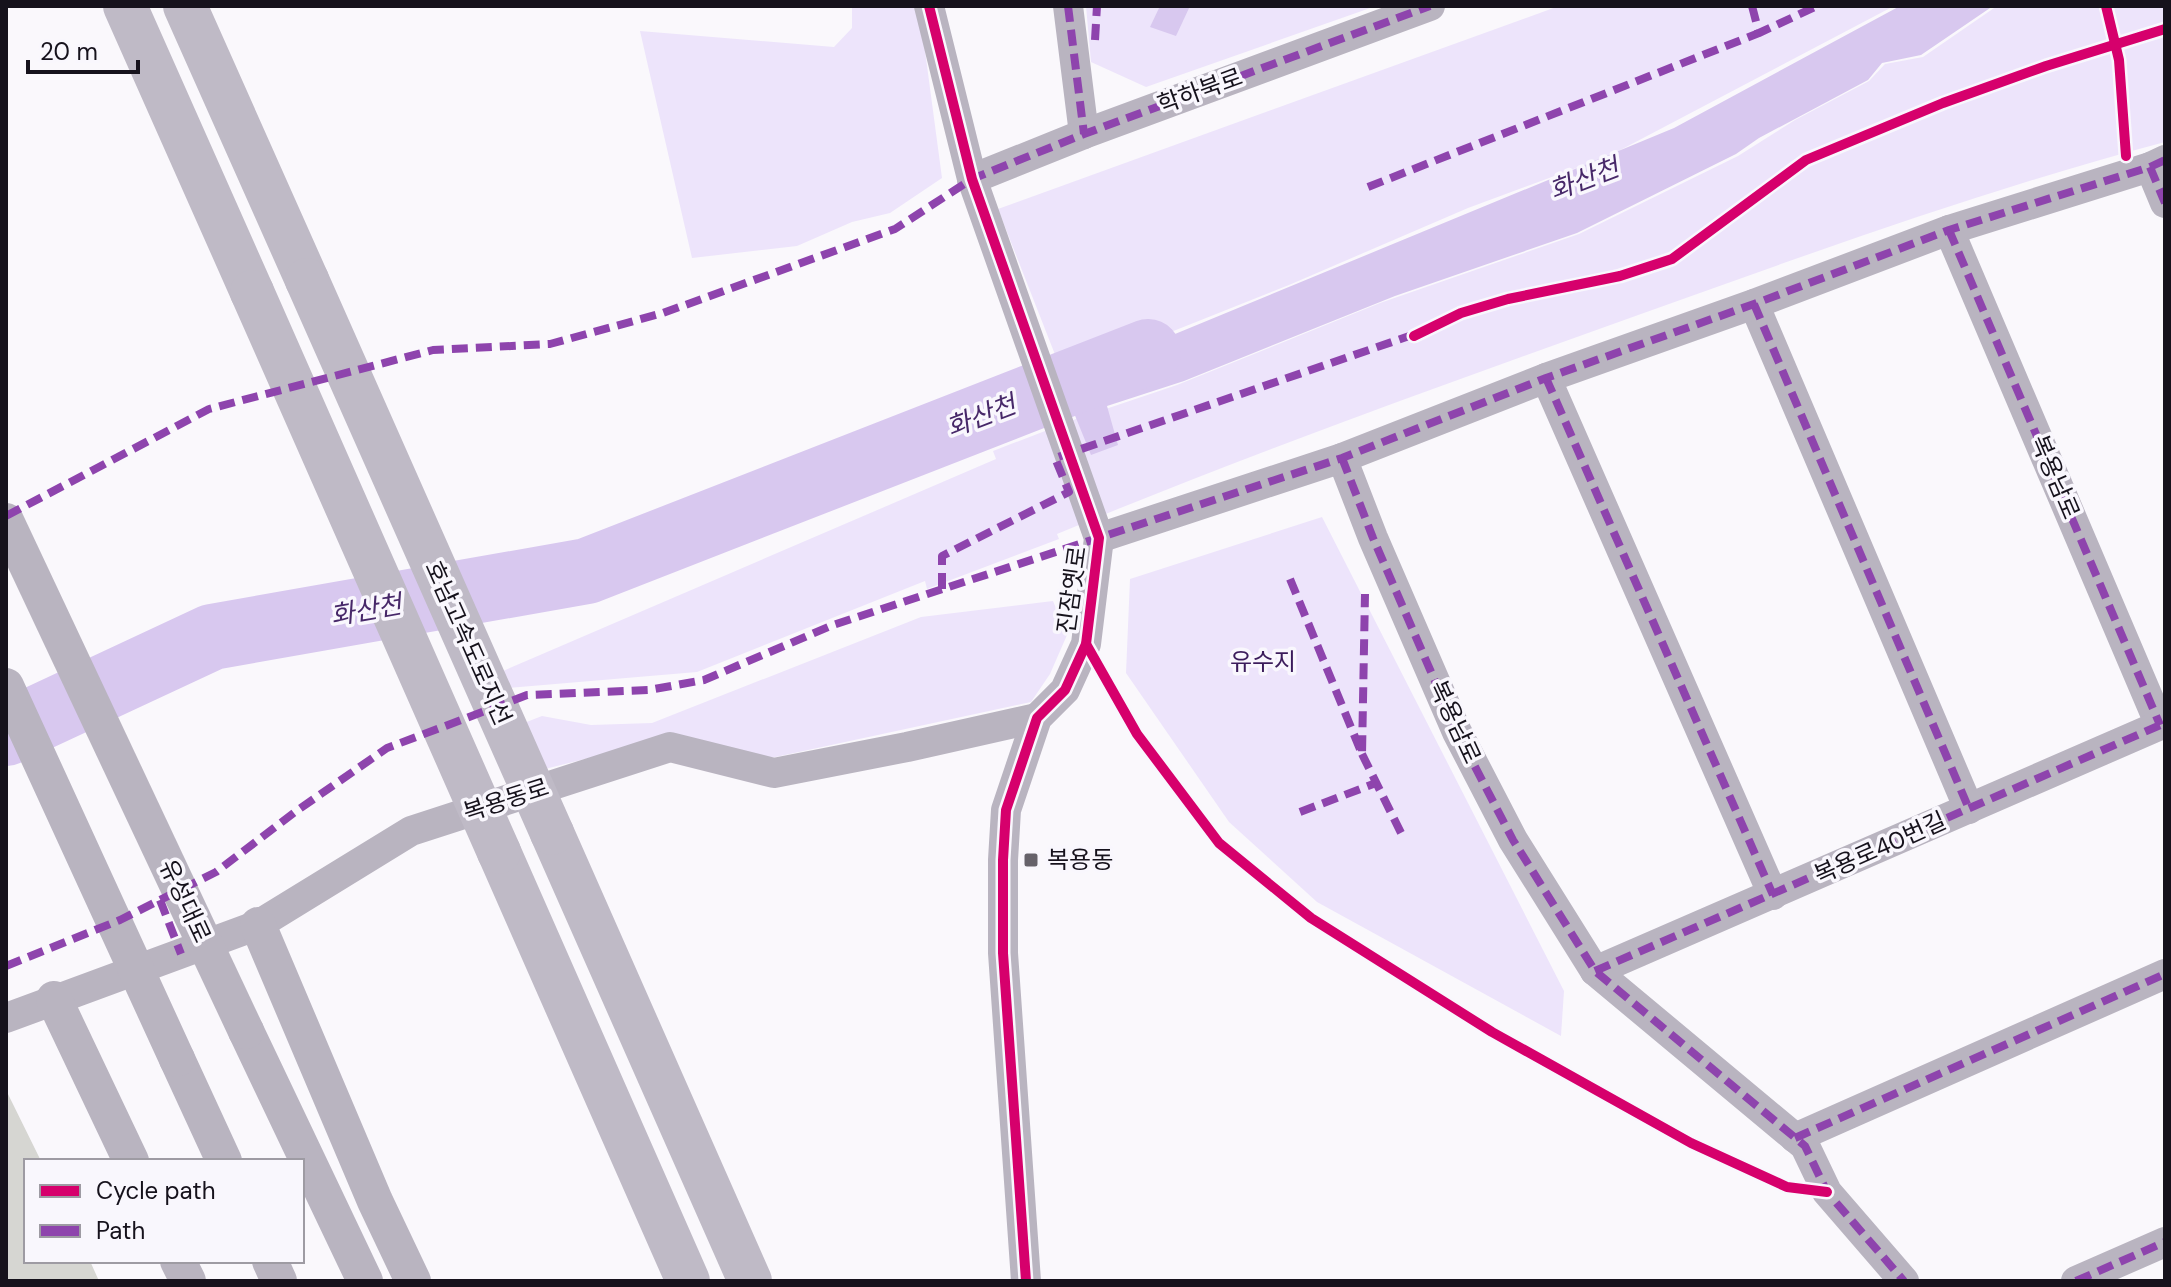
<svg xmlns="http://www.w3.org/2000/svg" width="2171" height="1287" font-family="'DM Sans','Noto Sans KR',sans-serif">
  <rect width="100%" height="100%" fill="#faf8fc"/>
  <g fill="#ede4fb">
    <path d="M852,6h67l23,172 -52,35 -38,9 -55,24 -105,12 -52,-227 194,16 18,-19z"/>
    <path d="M1086,6h290l-230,81 -55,-25z"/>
    <path d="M1559,6h335l-285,150 -141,52 -179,77 -226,90 -65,-166z"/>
    <path d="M1997,6h168v136c-177,47 -351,110 -524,172 -196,70 -392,140 -584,220l2,5 -132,50 -2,-8 -228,91 -190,16 -4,-17 493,-212 -3,-8 83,-32 101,-34 203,-82 199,-69 159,-78 57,-36 74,-39 16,-17 38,-7z"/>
    <path d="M1322,517l242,474 -3,45 -244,-134 -88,-80 -103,-149 4,-94z"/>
    <path d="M1053,601l14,34 -17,39 -19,28 -260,56 -90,-23 -136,34 -21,-46 18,-7 49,9 61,-2 269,-106z"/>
  </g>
  <g fill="#d8c8ef">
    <path d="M1160,6h30l-14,30 -26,-9z"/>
    <path d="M1900,6h93l-72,49 -39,8 -14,17 -109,58 -23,16 -159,79 -182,63 -211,85 -77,25 11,39 -27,10 -30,-74 613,-253z"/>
  </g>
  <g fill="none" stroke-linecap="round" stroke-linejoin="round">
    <path stroke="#d8c8ef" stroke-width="66" d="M6,733l206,-96 375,-66 561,-219"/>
  </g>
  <path fill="#d6d6d2" d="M6,1090l35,71h-15v100h64l9,20h-93z"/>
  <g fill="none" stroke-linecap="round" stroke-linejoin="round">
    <g stroke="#b9b4c0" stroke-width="30">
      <path d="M929,6l43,173 127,359 -13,106 -21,46 -28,28 -31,92 -3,50v93l23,328"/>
      <path d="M1068,6l16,128"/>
      <path d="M2150,167l15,36"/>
      <path d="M972,179l112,-45 346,-128"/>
      <path d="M1949,230l211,495"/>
      <path d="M1754,304l215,505"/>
      <path d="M1546,378l227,517"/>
      <path d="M1342,458l31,80 84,194 56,108 82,131 210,175 22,46 77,89"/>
      <path d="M1099,538l243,-80 204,-80 208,-74 195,-74 201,-63 15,-7"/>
      <path d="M1595,971l570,-248"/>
      <path d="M6,1018l252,-93 153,-94 259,-84 104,26 133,-26 130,-29"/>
      <path d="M1795,1138l370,-164"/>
      <path d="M2076,1281l89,-39"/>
    </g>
    <g stroke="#b9b4c0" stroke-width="36">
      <path d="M258,925l117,276 38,80"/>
      <path d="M54,999l77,162"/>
      <path d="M246,1031l119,250"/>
      <path d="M177,1059l47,102"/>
      <path d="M178,1261l10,20"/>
      <path d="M270,1261l9,20"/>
    </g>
    <g stroke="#bfbac6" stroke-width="44">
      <path d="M125,6l127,286"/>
      <path d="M185,6l122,274"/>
      <path d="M552,833l198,448"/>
      <path d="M499,852l189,429"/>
    </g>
    <g stroke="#b9b4c0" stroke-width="36">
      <path d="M6,521l240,510"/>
      <path d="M6,686l171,373"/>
    </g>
    <g stroke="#bfbac6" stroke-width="44">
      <path d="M307,280l245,553"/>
      <path d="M252,292l247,560"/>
    </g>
    <g stroke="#8e44ad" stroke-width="8" stroke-dasharray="16 8" stroke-linecap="butt">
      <path d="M1068,6l16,128"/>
      <path d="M1752,6l7,27 58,-27"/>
      <path d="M1095,40l2,-34"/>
      <path d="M2150,167l15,36"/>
      <path d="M1368,187l391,-154"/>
      <path d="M1949,230l211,495"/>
      <path d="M1754,304l215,505"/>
      <path d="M1546,378l227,517"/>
      <path d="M1342,458l31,80 84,194 56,108 82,131 210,175 22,46 77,89"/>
      <path d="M6,516l203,-107 224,-59 117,-6 113,-31 232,-84 77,-50 112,-45 346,-128"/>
      <path d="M1290,579l72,175 3,-160"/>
      <path d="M942,589v-33l127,-64 -14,-34 366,-126"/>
      <path d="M1362,754l42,85"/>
      <path d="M1300,812l76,-29"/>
      <path d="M160,900l21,54"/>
      <path d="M6,966l114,-46 96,-48 79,-60 92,-64 140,-53 122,-5 55,-10 129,-55 509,-167 204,-80 208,-74 195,-74 201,-63 15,-7"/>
      <path d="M1595,971l570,-248"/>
      <path d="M1795,1138l370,-164"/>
      <path d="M2076,1281l89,-39"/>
    </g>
    <g stroke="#f9f7fd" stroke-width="15">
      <g id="cycleway">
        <path d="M929,6l43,173 127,359 -13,106 -21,46 -28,28 -31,92 -3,50v93l23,328"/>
        <path d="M2106,6l13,54 7,96"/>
        <path d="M1414,336l47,-23 47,-14 112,-23 52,-17 134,-99 137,-57 103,-37 119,-37"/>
        <path d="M1086,644l51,90 82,109 92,75 181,114 199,111 96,44 40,5"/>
      </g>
    </g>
    <use href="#cycleway" stroke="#d6006c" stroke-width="10"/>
  </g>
  <rect fill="#66626a" stroke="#f9f7fd" stroke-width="3" x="1023" y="852" width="16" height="16" rx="4"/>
  <g text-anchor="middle" stroke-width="7" stroke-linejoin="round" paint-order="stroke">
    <g font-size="24" fill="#16121c" stroke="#f9f7fd">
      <text transform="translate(1200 91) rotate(-20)" y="8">학하북로</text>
      <text transform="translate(2055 477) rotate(67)" y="8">복용남로</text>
      <text transform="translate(1072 590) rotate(-82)" y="8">진잠옛로</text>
      <text transform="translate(468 643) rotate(66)" y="8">호남고속도로지선</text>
      <text transform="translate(1455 722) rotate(65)" y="8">복용남로</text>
      <text transform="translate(506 800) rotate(-18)" y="8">복용동로</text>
      <text transform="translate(1880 848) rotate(-24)" y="8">복용로40번길</text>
      <text transform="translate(185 901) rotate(65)" y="8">유성대로</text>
    </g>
    <g font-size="24" fill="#3b1c5b" stroke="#f9f7fd">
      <text x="1263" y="670">유수지</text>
    </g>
    <g font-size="24" fill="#16121c" stroke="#f9f7fd" text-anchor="start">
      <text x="1047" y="868">복용동</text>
    </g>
    <g font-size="26" font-style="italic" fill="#472869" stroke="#f9f7fd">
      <text transform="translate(1584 179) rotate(-21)" y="9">화산천</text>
      <text transform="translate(981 416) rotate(-21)" y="9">화산천</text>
      <text transform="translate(366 610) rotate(-10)" y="9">화산천</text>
    </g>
  </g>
  <rect width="2171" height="1287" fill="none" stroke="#16121c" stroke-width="16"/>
  <rect x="24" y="1159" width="280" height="104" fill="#f9f7fd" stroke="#9e9ba3" stroke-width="2"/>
  <rect x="40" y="1185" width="40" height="12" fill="#d6006c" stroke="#9e9ba3" stroke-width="2"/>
  <text x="96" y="1199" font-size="24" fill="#16121c">Cycle path</text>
  <rect x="40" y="1225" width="40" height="12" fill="#8e44ad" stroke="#9e9ba3" stroke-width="2"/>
  <text x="96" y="1239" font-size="24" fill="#16121c">Path</text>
  <path d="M28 60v12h110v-12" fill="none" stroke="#16121c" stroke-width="4"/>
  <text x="40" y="60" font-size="24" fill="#16121c" stroke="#f9f7fd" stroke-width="6" paint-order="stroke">20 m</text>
</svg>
